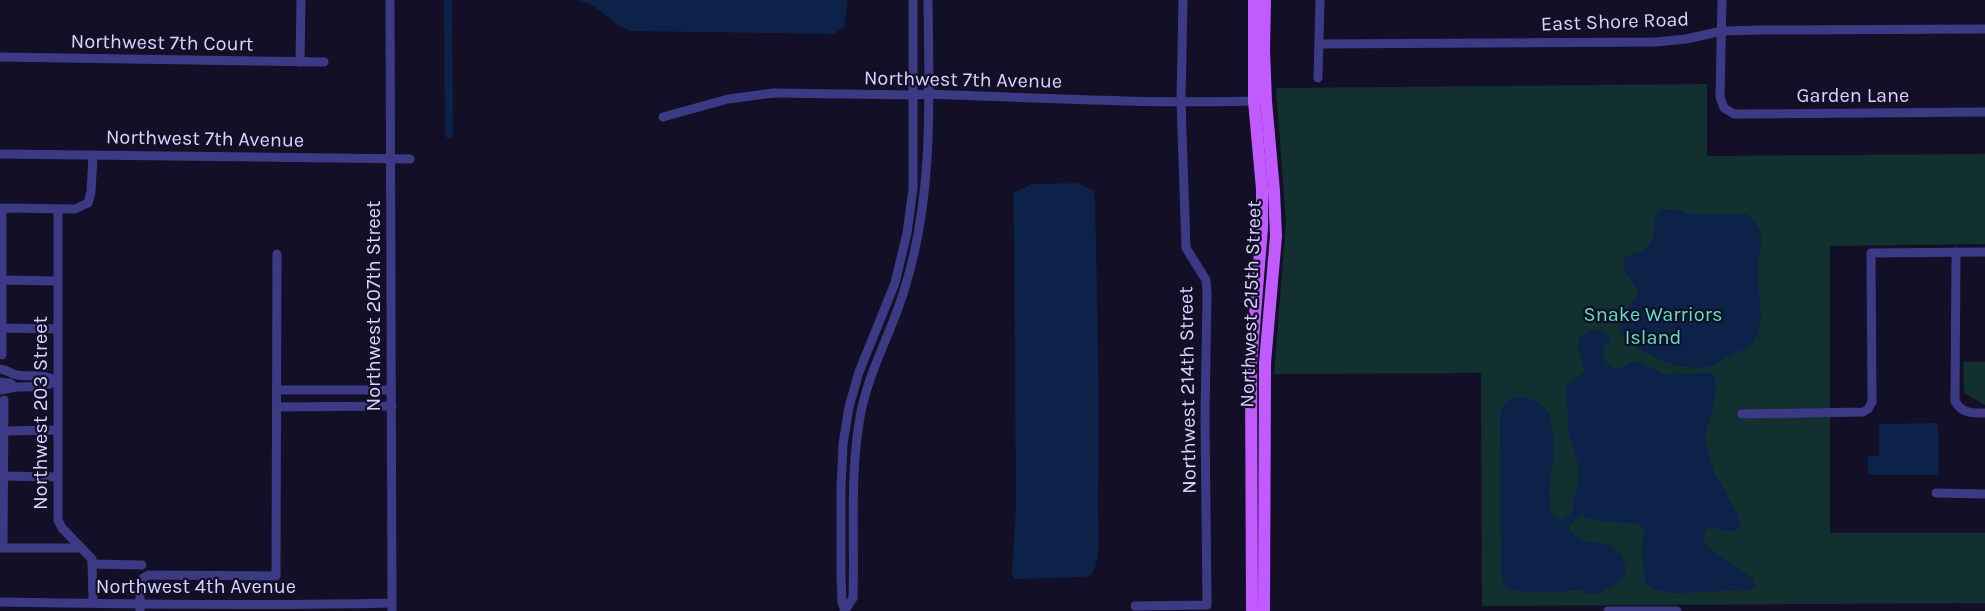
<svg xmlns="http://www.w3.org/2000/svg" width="1985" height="611" font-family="Karla,sans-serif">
  <rect width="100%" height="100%" fill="#130f26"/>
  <g fill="#12302f">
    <path d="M1707,84v72l278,-2v90l-155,2v287h155v70l-503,3 -1,-233 -207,1 12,-152 -10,-134z"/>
    <path d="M1963,362h22v43l-21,-12z"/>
  </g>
  <g fill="#0c2248">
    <path d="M578,0h270l-4,27 -10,7 -202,-3c-21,-5 -32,-27 -54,-31z"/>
    <path d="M1077,183l16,7 2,9c2,99 5,198 3,298 -1,23 5,58 -6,77l-7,3 -68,2 -3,-1 -2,-4 4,-69 -2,-276 -1,-37 12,-4 5,-4z"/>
    <path d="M1662,209l18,1 9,4h57c8,6 13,12 15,22 2,10 -2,18 -3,27 -3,25 10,55 -4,78 -5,8 -15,10 -23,14 -7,3 -12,9 -20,11 -31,7 -71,-11 -91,-34l4,-20 14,-16c0,-15 -18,-22 -14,-38 8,-6 20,-5 26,-14 9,-12 -3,-27 12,-35z"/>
    <path d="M1591,330l15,2 4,8 -6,7 -1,11c12,16 16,10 32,3l30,13 45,-1 4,2c6,21 -5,39 -8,59 -1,10 3,22 6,31 3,14 32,53 27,62 -4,9 -22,1 -30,0l-4,6 -1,9 5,6 43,29 3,9 -4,4 -77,3 -20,-3 -7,-5 -2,-5 -3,-28 2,-24c-16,-11 -41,0 -63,-13l-12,10 1,6c17,17 28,7 43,16 10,6 17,23 8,33 -4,4 -10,7 -16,10 -11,7 -16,4 -25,0 -14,1 -64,5 -74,-2 -5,-3 -4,-12 -5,-18l-1,-155c2,-6 3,-11 9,-15 12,-9 38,3 41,18 2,10 4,22 4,32 0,15 -16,70 10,70l9,-9v-10l6,-19 -1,-18 -9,-28 -3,-50c6,-7 14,-8 18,-15l-6,-26 2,-8z"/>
    <path d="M1938,423l1,52h-71v-19h11v-32z"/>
  </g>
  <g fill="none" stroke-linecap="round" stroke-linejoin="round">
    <path stroke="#0c2248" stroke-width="8" d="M448,0l1,134"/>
    <g stroke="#3d3a85" stroke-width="9">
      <path d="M390,0l2,611"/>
      <path d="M1722,0l-2,97 4,11 10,6 251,-2"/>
      <path d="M1319,44l337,-2 30,-3 36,-8 39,-1 224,-1"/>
      <path d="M0,57l324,5"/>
      <path d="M300,62l1,-62"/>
      <path d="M1318,78l2,-78"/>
      <path d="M663,117l65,-18 46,-6 139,2 16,-1c110,4 221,10 331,7"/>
      <path d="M0,154l410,5"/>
      <path d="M58,209v311l4,8 30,31 1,44"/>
      <path d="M1956,252l-1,149c7,13 17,12 30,12"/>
      <path d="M2,280l56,1"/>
      <path d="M58,329l-56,-1v-120l73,1 13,-6 3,-11 2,-37"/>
      <path d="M2,355v-27"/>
      <path d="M0,369c6,1 8,3 14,5 14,5 26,-3 43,7"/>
      <path d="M0,382l10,1 5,4"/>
      <path d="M0,390c7,0 12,-3 19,-3 15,-1 25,1 38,-6"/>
      <path d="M277,390h114"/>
      <path d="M277,407l115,-1"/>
      <path d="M1742,414l121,-2 5,-3 4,-7 -1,-149 114,-1"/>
      <path d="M4,431l54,-1"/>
      <path d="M4,476l54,1"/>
      <path d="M1936,493l49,1"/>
      <path d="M0,548h81"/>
      <path d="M3,548l1,-148"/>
      <path d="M92,564l50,1"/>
      <path d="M0,602c131,2 262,4 392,1"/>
      <path d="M1135,606l72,-1 -2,-188 2,-123 -1,-14 -20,-32 -5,-146 2,-102"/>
      <path d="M845,610l8,-12c2,-62 -4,-125 8,-186 9,-45 33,-84 45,-128 28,-92 23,-189 22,-284"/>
      <path d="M140,611v-26l3,-7 6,-3 127,1 1,-322"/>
      <path d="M845,611l-3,-9 -1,-26v-87l2,-45 6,-37 10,-35 36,-89 12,-50 6,-44v-189"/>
      <path d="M1608,611h69"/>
    </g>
    <g stroke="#c25bff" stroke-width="12">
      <path d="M1252,611l-1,-247 11,-136v-39l-8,-88v-101"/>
      <path d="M1264,611l1,-248 11,-127 -2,-45 -8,-90 -2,-50 1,-51"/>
    </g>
  </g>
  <g text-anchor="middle" stroke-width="4.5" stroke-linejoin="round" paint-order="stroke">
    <g font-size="20" fill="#d9d4ff" stroke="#130f26">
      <text transform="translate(1615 21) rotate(-2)" y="7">East Shore Road</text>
      <text transform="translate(162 42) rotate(1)" y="7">Northwest 7th Court</text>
      <text transform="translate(963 79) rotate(1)" y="7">Northwest 7th Avenue</text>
      <text x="1853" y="102">Garden Lane</text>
      <text transform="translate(205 138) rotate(1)" y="7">Northwest 7th Avenue</text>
      <text transform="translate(1250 304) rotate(-88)" y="7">Northwest 215th Street</text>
      <text transform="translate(373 306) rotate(-90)" y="7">Northwest 207th Street</text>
      <text transform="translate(1187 390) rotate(-91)" y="7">Northwest 214th Street</text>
      <text transform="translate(40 413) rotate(-90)" y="7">Northwest 203 Street</text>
      <text x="196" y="593">Northwest 4th Avenue</text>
    </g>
    <g font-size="20" fill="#5fe0c0" stroke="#130f26">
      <text x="1653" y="321">Snake Warriors<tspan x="1653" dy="23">Island</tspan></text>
    </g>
  </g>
</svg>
